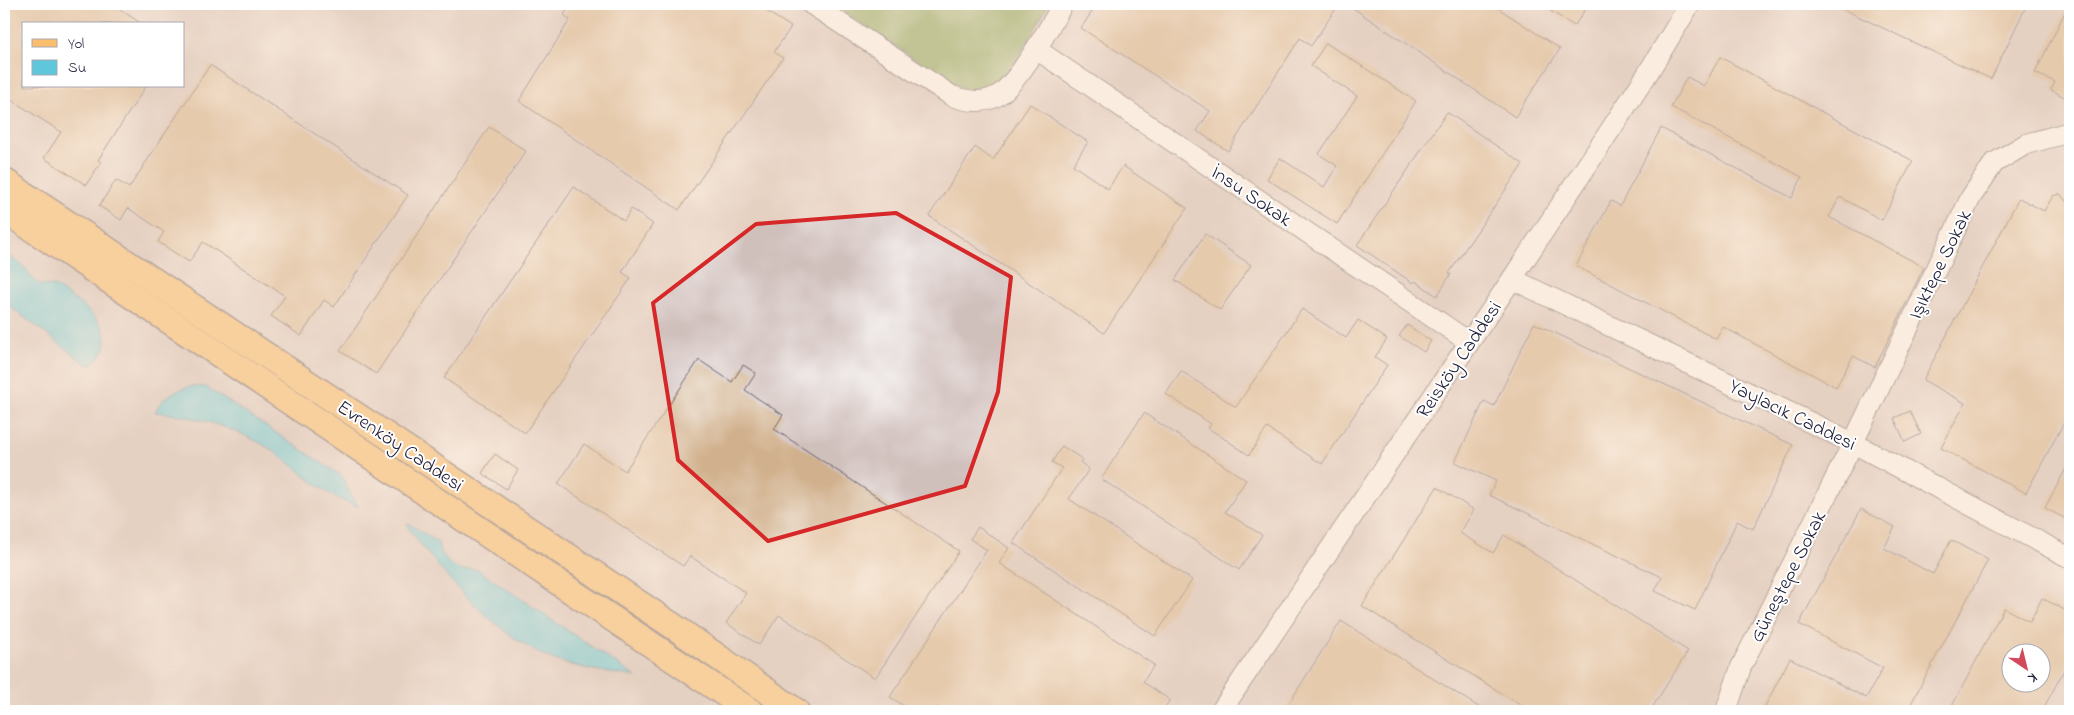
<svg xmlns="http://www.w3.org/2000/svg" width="2074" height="715" font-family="'Indie Flower',sans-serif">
  <rect width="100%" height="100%" fill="#fff"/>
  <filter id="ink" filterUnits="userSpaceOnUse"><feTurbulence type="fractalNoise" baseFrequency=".02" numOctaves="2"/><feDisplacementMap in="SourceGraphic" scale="10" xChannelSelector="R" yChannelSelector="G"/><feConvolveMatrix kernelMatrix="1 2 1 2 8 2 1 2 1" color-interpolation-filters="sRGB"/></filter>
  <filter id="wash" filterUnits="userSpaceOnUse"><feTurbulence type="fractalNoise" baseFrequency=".0096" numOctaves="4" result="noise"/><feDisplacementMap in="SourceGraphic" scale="20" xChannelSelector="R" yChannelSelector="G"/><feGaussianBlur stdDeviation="1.12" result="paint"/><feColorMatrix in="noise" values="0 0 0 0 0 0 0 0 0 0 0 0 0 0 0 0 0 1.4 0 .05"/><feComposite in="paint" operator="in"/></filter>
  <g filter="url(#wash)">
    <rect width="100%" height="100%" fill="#f5dfc6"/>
    <path fill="#d0c0bc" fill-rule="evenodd" d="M4,4h2066v707h-2066zM24,24h160v62h-160zM2012,652h30v30h-30z"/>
    <path fill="#83a55a" stroke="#52644a" d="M832,4h217c-14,24 -38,75 -65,85 -13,4 -27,-3 -37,-9z"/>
    <g fill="#5fc7db" stroke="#40748b">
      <path d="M4,253c6,4 14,8 19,13 7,6 9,15 18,19 4,1 8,0 12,1 5,1 11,7 16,10 26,17 56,45 20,70l-85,-64z"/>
      <path d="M192,386l14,1 136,89 9,20 8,11c-37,-11 -60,-40 -92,-60 -34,-20 -73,-31 -112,-35 7,-16 21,-22 37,-26z"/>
      <path d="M408,523l29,19 4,10 8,12 13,6 15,-1 159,108c-29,-5 -58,-8 -86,-19 -52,-21 -110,-85 -142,-131z"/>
    </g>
    <g id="blocks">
      <g fill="#d1b18d" fill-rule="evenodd">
        <path d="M4,4h108l30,20h-118v62h122l-48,74 3,2 -15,23 -42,-27 17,-26 -57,-37z"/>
        <path d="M571,4h184l36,23 -17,25 9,6 -104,152 -160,-109 51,-81 -6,-5z"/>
        <path d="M1097,4h242l-28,42 -11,-8 -72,113 -31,-20 13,-20 -129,-83z"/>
        <path d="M1347,4h145l68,45 -45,68z"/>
        <path d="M1540,4h49l-15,22z"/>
        <path d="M1832,4h195l-36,75z"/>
        <path d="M2069,4h1v96l-19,-10 4,-8 -20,-9z"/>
        <path d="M1326,43l90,58 -79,123 -70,-45 13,-21 44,29 13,-21 -18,-12 38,-58 -46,-30z"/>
        <path d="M1720,57l193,104 -31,59 -42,-23 -11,20 95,50 -49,100 -22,-11 -17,31 -113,-60 -7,12 -140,-73 35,-65 9,5 41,-78 131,70 10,-21 -131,-70 16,-30 17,9z"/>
        <path d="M210,65l198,130 -74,112 -10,-7 -23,36 -30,-20 14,-20 -82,-54 -14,20 -31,-20 6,-10 -36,-24 -7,12 -22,-14 17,-26 13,8z"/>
        <path d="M1030,104l58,38 -15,23 35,24 15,-23 64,42 -83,125 -175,-117 46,-69 18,13z"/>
        <path d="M1447,112l76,52 -74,109 2,1 -14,22 -22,-15 -2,2 -56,-38z"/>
        <path d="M489,127l37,24 -150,223 -36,-23z"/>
        <path d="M574,187l50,34 7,-12 22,15 -31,48 9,6 -106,155 -81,-55z"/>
        <path d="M2060,194l10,12v205l-44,82 -85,-45 24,-45 -42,-23 96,-182 25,13 9,-15z"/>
        <path d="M1205,234l46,31 -31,45 -45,-30z"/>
        <path d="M1302,309l44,29 12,-18 29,19 -12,18 12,8 -65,99 -55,-36 -18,27 -41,-27 3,-4 -45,-30 15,-23 55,36z"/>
        <path d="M1534,323l259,122 -40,84 -16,-8 -42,89 -40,-19 7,-14 -173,-82 7,-14 -41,-19 29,-61 10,5z"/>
        <path d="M1407,325l24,16 -7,11 -25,-16z"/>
        <path d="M699,360l33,22 11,-17 13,8 -11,17 38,25 -9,14 185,122 -84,127 -96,-63 -20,30 -33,-22 20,-30 -56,-37 -7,10 -125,-82 26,-40 41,27z"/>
        <path d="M1910,411l11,23 -16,8 -11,-24z"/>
        <path d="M1144,413l102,67 -21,32 37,23 -23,35 -138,-91z"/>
        <path d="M1062,446l20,13 -2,3 9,7 -20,30 123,81 -37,56 -142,-93 49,-75 -10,-6z"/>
        <path d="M495,454l23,16 -12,19 -24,-16z"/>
        <path d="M2070,461v60l-25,-13z"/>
        <path d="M1437,487l37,23 -14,23 33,20 11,-18 184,116 -38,60h-120l-168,-105z"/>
        <path d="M1861,509l34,18 -11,21 49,26 18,-34 37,20 -81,151h-132l-10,-5 25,-48 76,40 17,-30 -84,-44z"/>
        <path d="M978,527l31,21 -10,15 155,102 -11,17 27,18 -8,11h-219l-7,-4 -3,4h-21l-22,-14 97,-147 -17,-11z"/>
        <path d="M2042,598l28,15v46l-28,52h-85l-6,-3 53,-100 26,14zM2012,652h30v30h-30z"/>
        <path d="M1341,621l144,90h-201z"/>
      </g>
    </g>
  </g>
  <g filter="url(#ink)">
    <use href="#blocks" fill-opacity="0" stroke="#6c646c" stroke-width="1"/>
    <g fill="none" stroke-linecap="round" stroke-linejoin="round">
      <g stroke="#6c646c" stroke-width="22">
        <g id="minor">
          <path d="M811,4l141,92c14,5 31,8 45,0 21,-12 53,-70 66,-92"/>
          <path d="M1036,49l433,293"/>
          <path d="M1512,279l341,164 217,115"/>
          <path d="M1221,711l291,-432 134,-203 44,-72"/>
          <path d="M1726,711l15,-44 112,-224 118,-246 23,-34 32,-19 44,-12"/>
        </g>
      </g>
      <g stroke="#6c646c" stroke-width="28">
        <g id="major">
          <path d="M4,181l669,445 123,85"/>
          <path d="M4,210l746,501"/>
        </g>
      </g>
      <use href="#minor" stroke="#fff" stroke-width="20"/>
      <use href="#major" stroke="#fabe6d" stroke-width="25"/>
    </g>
  </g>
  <path d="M0 0H2074V715H0ZM896,213l115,64 -13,115 -33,94 -197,55 -90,-81 -25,-157 103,-79z" fill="#f5dfc6" fill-opacity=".55" fill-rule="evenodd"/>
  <path fill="none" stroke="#d62828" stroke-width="4" stroke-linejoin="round" d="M896,213l115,64 -13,115 -33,94 -197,55 -90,-81 -25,-157 103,-79z"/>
  <g text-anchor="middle" stroke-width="4" stroke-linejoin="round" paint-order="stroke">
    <g font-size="20" fill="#22223b" stroke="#fff">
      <text transform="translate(1252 195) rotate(34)" y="7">İnsu Sokak</text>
      <text transform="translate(1939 264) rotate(-64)" y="7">Işıktepe Sokak</text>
      <text transform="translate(1458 359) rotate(-56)" y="7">Reisköy Caddesi</text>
      <text transform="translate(1793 414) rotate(26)" y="7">Yaylacık Caddesi</text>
      <text transform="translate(401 445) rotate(34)" y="7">Evrenköy Caddesi</text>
      <text transform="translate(1787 576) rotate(-63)" y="7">Güneştepe Sokak</text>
    </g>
  </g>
  <rect width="2074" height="715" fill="none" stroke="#fff" stroke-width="20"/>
  <rect x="22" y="22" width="162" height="65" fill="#ffffff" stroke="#a7a7b1"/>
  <rect x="32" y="39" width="25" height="8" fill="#fabe6d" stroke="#a7a7b1"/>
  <text x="68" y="48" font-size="15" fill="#22223b">Yol</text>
  <rect x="32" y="60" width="25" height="15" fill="#5fc7db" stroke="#a7a7b1"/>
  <text x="68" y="72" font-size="15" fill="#22223b">Su</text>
  <g transform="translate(2026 668) rotate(145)"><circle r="24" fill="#ffffff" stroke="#a7a7b1"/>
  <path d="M0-4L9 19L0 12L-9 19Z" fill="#d1495b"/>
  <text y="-8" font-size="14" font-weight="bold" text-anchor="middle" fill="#22223b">K</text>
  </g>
</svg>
